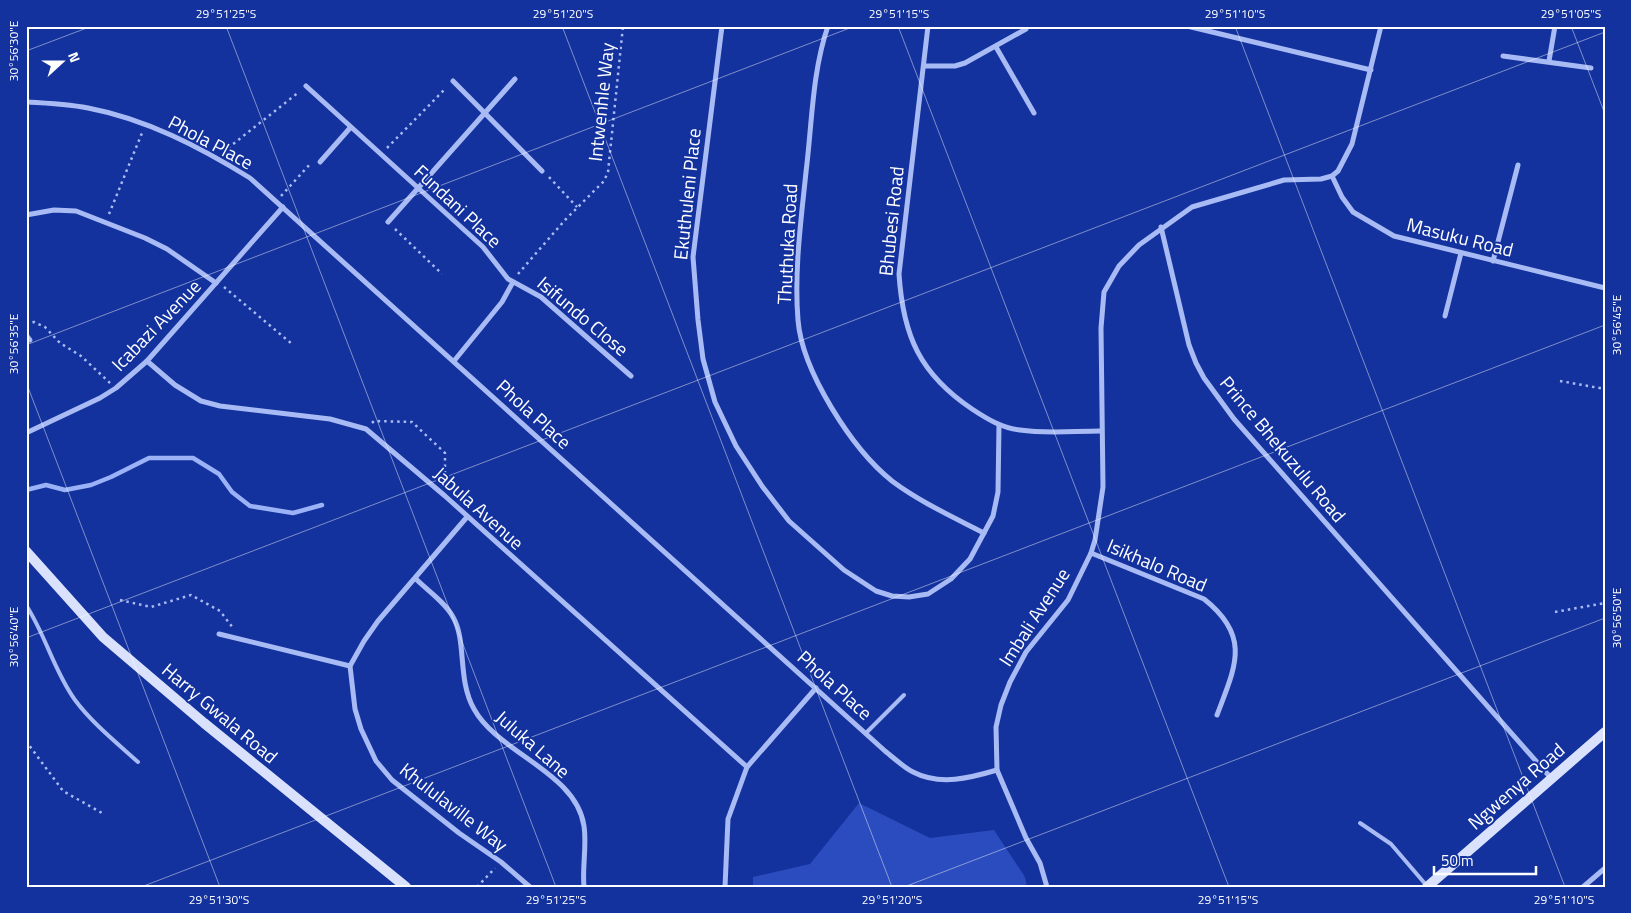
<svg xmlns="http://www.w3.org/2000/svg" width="1631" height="913" font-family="'Titillium Web',sans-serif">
  <rect width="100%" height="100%" fill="#13329e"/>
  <path fill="#2a4cbe" d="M859,803l71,35 64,-8 31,47 2,10h-274v-10l57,-13z"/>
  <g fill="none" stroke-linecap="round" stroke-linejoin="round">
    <path stroke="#9cb2f7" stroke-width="4.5" d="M26,490l20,-5 19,5 26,-5 20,-8 38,-19h44l26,16 13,18 18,14 43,7 29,-8"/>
    <g stroke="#a9bbf4" stroke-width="2.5" stroke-dasharray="2.5 4" stroke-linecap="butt">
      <path d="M387,148l59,-60"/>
      <path d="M223,152l76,-60"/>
      <path d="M549,177l28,30"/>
      <path d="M281,196l30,-33"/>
      <path d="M109,214l33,-81"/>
      <path d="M395,229l47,45"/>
      <path d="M518,274l47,-54 39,-39 4,-9 15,-146"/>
      <path d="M224,287l68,57"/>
      <path d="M26,323l8,-1 11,5 15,16 21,13 29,27"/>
      <path d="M1560,381l45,8"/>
      <path d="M372,423l2,-2 38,1 33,31v31"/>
      <path d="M120,600l31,7 40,-12 29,16 13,17"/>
      <path d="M1555,612l50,-9"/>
      <path d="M26,741l37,50 39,22"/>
      <path d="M477,887l18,-19"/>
    </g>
    <g stroke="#a9bbf4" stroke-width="4">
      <path d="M26,605c20,31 28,66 49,95 17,23 42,43 63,62"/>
      <path d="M866,733l38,-38"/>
      <path d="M1360,823l31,21 36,42"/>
    </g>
    <g stroke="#a9bbf4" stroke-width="5">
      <path d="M722,26l-29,231 5,63 5,39 12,43 21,44 26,40 27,35 55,49 32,21 16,5 17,1 19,-3 23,-15 19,-20 23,-43 5,-24 1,-67"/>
      <path d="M828,26c-16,46 -16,99 -22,146 -5,49 -12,99 -8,148 4,51 54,129 94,161 28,21 61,36 92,52"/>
      <path d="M928,26l-29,248c4,62 21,100 73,135 15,10 30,19 48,21 26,4 54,1 80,1"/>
      <path d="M1187,26l184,44"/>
      <path d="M996,47l38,66"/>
      <path d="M1503,56l88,12"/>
      <path d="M1549,61l6,-35"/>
      <path d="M924,66h31l10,-3 61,-34"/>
      <path d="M453,81l89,90"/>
      <path d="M306,86l177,161 25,32 33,18 90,79"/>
      <path d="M26,102c21,1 42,2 62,6 58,11 112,39 162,70l635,573c9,7 18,16 28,21 27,14 57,6 84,-2"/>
      <path d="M320,162l30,-34"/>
      <path d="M1332,176l10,21 11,15 41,24 211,52"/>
      <path d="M26,215l28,-5 22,1 69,27 22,11 49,34"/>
      <path d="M388,222l127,-143"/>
      <path d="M1161,227l28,118 7,18 8,15 30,41 317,359"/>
      <path d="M1493,261l25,-96"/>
      <path d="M1445,316l16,-63"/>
      <path d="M26,335l4,5"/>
      <path d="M147,361l28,24 26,16 19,5 110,13 36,10 79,67 302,271"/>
      <path d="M454,361l48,-59 11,-20"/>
      <path d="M26,433l74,-35 16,-10 31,-27 136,-154"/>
      <path d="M467,517l-89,104 -14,20 -14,25 5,43 6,20 15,32 16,19 67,53 42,29 29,25"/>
      <path d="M1091,553l113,46c48,38 31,68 13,116"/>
      <path d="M416,579c12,12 29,23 37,38 14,24 4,62 21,92 24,44 102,63 110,117 3,20 -2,41 0,61"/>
      <path d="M219,634l131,32"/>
      <path d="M725,887l3,-68 19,-52 69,-79"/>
      <path d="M1047,887l-7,-24 -14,-25 -29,-68 -1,-43 5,-22 9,-23 16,-30 42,-52 23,-47 4,-13 8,-53 -2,-159 3,-36 15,-26 20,-21 53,-38 92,-27 37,-1 11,-3 6,-5 14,-27 29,-118"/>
      <path d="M1583,887l21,-18"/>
    </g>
    <g stroke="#d9e1fd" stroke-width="10">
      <path d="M26,551l77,86 101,86 202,164"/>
      <path d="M1427,887l178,-155"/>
    </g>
  </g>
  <path fill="none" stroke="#fff" stroke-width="1" stroke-opacity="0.45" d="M226,26l330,861M562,26l330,861M898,26l331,861M1235,26l330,861M1571,26l34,88M26,51l66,-25M26,345l829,-319M26,382l194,505M26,638l1579,-606M141,887l1464,-562M904,887l701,-269"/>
  <g text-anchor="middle" stroke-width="4" stroke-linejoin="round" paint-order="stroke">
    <g font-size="19" fill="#fff" stroke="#13329e">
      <text transform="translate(601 102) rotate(-84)" y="7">Intwenhle Way</text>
      <text transform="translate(211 142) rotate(28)" y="7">Phola Place</text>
      <text transform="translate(687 194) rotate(-84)" y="7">Ekuthuleni Place</text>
      <text transform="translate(458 206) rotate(43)" y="7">Fundani Place</text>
      <text transform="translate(891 221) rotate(-84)" y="7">Bhubesi Road</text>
      <text transform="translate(1460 237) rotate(14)" y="7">Masuku Road</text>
      <text transform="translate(787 244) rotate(-87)" y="7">Thuthuka Road</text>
      <text transform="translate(583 316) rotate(40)" y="7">Isifundo Close</text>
      <text transform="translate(156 325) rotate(-46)" y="7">Icabazi Avenue</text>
      <text transform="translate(534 414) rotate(42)" y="7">Phola Place</text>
      <text transform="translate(1283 449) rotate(50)" y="7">Prince Bhekuzulu Road</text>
      <text transform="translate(479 508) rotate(42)" y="7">Jabula Avenue</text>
      <text transform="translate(1157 565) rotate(23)" y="7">Isikhalo Road</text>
      <text transform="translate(1034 617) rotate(-57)" y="7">Imbali Avenue</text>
      <text transform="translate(835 685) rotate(42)" y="7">Phola Place</text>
      <text transform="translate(220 713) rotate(40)" y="7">Harry Gwala Road</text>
      <text transform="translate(533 744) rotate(41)" y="7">Juluka Lane</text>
      <text transform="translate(1516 786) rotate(-41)" y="7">Ngwenya Road</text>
      <text transform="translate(454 807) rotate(38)" y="7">Khululaville Way</text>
    </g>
  </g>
  <rect width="1631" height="913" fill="none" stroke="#13329e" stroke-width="55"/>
  <g transform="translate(62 62) rotate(69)" stroke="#13329e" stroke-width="4" paint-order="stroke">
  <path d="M0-4L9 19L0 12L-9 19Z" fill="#ffffff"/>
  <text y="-8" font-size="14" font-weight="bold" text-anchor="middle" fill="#ffffff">N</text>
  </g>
  <path d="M1434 866v8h102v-8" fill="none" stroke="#ffffff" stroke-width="2.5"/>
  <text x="1441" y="866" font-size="15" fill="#ffffff" stroke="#13329e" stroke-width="4" paint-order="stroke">50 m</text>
  <rect x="28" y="28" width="1576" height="858" fill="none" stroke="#fff" stroke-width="2"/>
  <g font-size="12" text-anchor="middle" fill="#fff">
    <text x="226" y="18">29°51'25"S</text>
    <text x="563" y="18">29°51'20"S</text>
    <text x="899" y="18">29°51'15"S</text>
    <text x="1235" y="18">29°51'10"S</text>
    <text x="1571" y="18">29°51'05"S</text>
    <text transform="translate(14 51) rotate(-90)" y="4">30°56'30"E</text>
    <text transform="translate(1617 325) rotate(-90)" y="4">30°56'45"E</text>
    <text transform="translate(14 344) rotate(-90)" y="4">30°56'35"E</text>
    <text transform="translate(1617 618) rotate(-90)" y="4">30°56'50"E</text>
    <text transform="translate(14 637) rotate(-90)" y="4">30°56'40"E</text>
    <text x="219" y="904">29°51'30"S</text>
    <text x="556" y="904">29°51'25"S</text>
    <text x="892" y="904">29°51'20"S</text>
    <text x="1228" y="904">29°51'15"S</text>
    <text x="1564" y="904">29°51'10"S</text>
  </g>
</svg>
